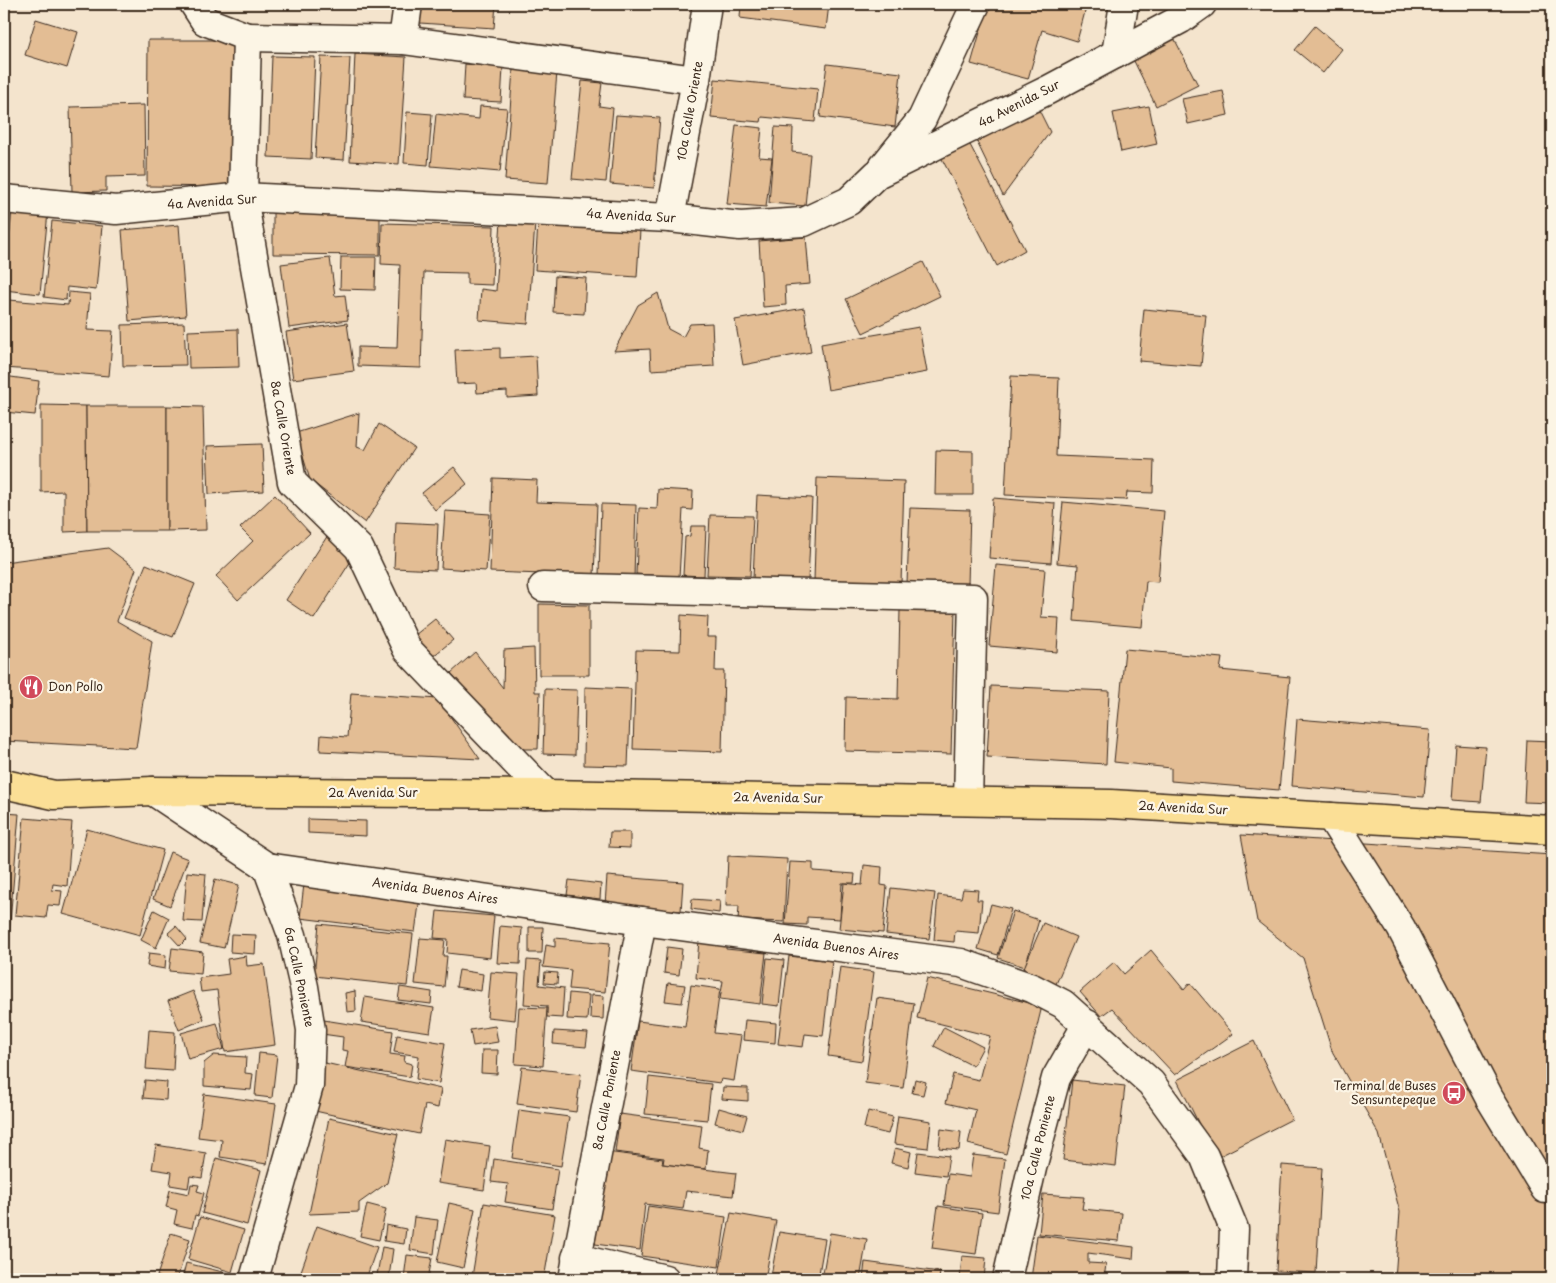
<svg xmlns="http://www.w3.org/2000/svg" width="1556" height="1283" font-family="'Playpen Sans',sans-serif">
  <rect width="100%" height="100%" fill="#f4e4cd"/>
  <filter id="ink" filterUnits="userSpaceOnUse"><feTurbulence type="fractalNoise" baseFrequency=".02" numOctaves="2"/><feDisplacementMap in="SourceGraphic" scale="10" xChannelSelector="R" yChannelSelector="G"/><feConvolveMatrix kernelMatrix="1 2 1 2 8 2 1 2 1" color-interpolation-filters="sRGB"/></filter>
  <g filter="url(#ink)">
    <g fill="#e3bd94" stroke="#3b2a1e">
      <path d="M421,4h75l-2,24 -74,-5z"/>
      <path d="M741,4h88l-3,25 -86,-11z"/>
      <path d="M988,4h82l16,4 -9,33 -35,-11 -14,49 -57,-15z"/>
      <path d="M36,19l42,13 -11,36 -42,-13z"/>
      <path d="M1315,26l27,23 -19,24 -28,-23z"/>
      <path d="M1173,36l25,49 -42,21 -24,-49z"/>
      <path d="M148,40h86l-1,147 -86,-1z"/>
      <path d="M355,54l51,3 -7,107 -49,-3z"/>
      <path d="M272,56l43,1 -4,102 -43,-2z"/>
      <path d="M321,57l29,1 -6,102 -29,-2z"/>
      <path d="M465,64l38,3 -2,35 -38,-2z"/>
      <path d="M827,64l74,9 -6,54 -75,-10z"/>
      <path d="M513,69l44,3 -9,111 -43,-3z"/>
      <path d="M715,79l103,10 -3,33 -53,-5 -1,5 -50,-4z"/>
      <path d="M582,81l20,2 -3,23 14,2 -7,74 -34,-3z"/>
      <path d="M1223,91l5,24 -40,9 -6,-25z"/>
      <path d="M144,105l1,71 -39,1v14l-34,1 -2,-85z"/>
      <path d="M480,106l27,2 -7,64 -69,-6 5,-52 43,5z"/>
      <path d="M1149,106l8,38 -36,8 -8,-39z"/>
      <path d="M1038,108l12,24 -47,64 -27,-56z"/>
      <path d="M407,112l25,2 -4,51 -24,-2z"/>
      <path d="M616,115l44,3 -6,70 -44,-4z"/>
      <path d="M736,125l26,3 -3,29 13,1 -6,49 -39,-3z"/>
      <path d="M775,127l18,1 -1,24 18,2 -5,52 -36,-3z"/>
      <path d="M969,143l56,107 -28,16 -56,-109z"/>
      <path d="M273,208l107,1v46l-107,-1z"/>
      <path d="M12,210l36,2 -8,82 -36,-4z"/>
      <path d="M4,213l4,1 -4,36z"/>
      <path d="M52,221l50,5 -6,64 -29,-3 -1,13 -22,-3z"/>
      <path d="M501,221l34,2 -7,101 -49,-4 2,-31 15,2z"/>
      <path d="M382,223l112,3 -2,59 -25,-1v-11l-43,-1 -3,96 -63,-2v-19l39,1 3,-83 -19,-1z"/>
      <path d="M538,223l102,7 -3,47 -102,-7z"/>
      <path d="M179,225l7,91 -57,5 -7,-91z"/>
      <path d="M806,237l4,47 -25,2 1,19 -23,2 -4,-66z"/>
      <path d="M341,257h35l-1,33 -35,-1z"/>
      <path d="M330,258l5,38 10,-1 3,25 -59,8 -8,-64z"/>
      <path d="M923,262l17,34 -77,37 -17,-34z"/>
      <path d="M555,276l31,2 -2,36 -31,-2z"/>
      <path d="M69,292l21,2 -3,36 26,1 -4,45 -104,-8 4,-68 59,5z"/>
      <path d="M658,293l10,36 15,8 7,-13 22,-1 2,43 -63,4 -1,-21 -36,2 24,-46z"/>
      <path d="M804,308l7,44 -68,13 -8,-45z"/>
      <path d="M1144,309l62,6 -5,51 -62,-5z"/>
      <path d="M184,323l2,42 -63,1 -1,-41z"/>
      <path d="M347,323l7,48 -61,8 -7,-47z"/>
      <path d="M919,327l8,45 -99,18 -7,-46z"/>
      <path d="M238,329l1,38 -50,1 -1,-37z"/>
      <path d="M500,348v10l36,-2 2,40 -31,2v-7l-30,2 -1,-10 -19,1 -2,-34z"/>
      <path d="M4,376l35,5 -4,34 -31,-3z"/>
      <path d="M1011,376l48,2 -3,78 98,4 -1,33 -26,-1 -1,8 -121,-5z"/>
      <path d="M41,405l45,1 1,125 -23,1v-41l-23,1z"/>
      <path d="M86,406h81v125h-80z"/>
      <path d="M167,406l36,1 3,123 -39,1z"/>
      <path d="M359,413l-2,34 8,3 14,-26 35,24 -49,75 -55,-43 -14,-47z"/>
      <path d="M262,444l2,47 -55,3 -2,-48z"/>
      <path d="M936,450l37,1v44h-38z"/>
      <path d="M454,467l13,17 -32,26 -13,-17z"/>
      <path d="M493,478l44,2 -1,22 61,2 -3,72 -104,-4z"/>
      <path d="M817,478l87,3 -3,103 -87,-3z"/>
      <path d="M658,489l35,2 -1,19 -9,-1 -4,68 -43,-3 3,-66 18,1z"/>
      <path d="M275,495l35,38 -72,67 -22,-24 37,-35 -13,-13z"/>
      <path d="M757,495l55,3 -4,82 -55,-2z"/>
      <path d="M993,498l62,5 -4,60 -62,-5z"/>
      <path d="M1063,502l101,9 -6,71 -12,-1 -4,46 -68,-6 4,-56 -21,-2z"/>
      <path d="M601,504l35,1 -2,73 -35,-2z"/>
      <path d="M910,508l60,2 -2,75 -61,-2z"/>
      <path d="M445,511l45,3 -4,57 -45,-3z"/>
      <path d="M710,515l43,1 -3,60 -43,-1z"/>
      <path d="M396,522l42,2 -2,46 -42,-2z"/>
      <path d="M691,526h15l-2,50 -21,-1 2,-38 5,-1z"/>
      <path d="M328,535l28,18 -42,66 -28,-19z"/>
      <path d="M108,548l28,21 -19,52 35,20 -16,107 -132,-7v-179z"/>
      <path d="M146,564l49,20 -22,53 -49,-19z"/>
      <path d="M996,565l49,4 -4,48 18,1 -2,34 -68,-6z"/>
      <path d="M539,604l50,1v70h-50z"/>
      <path d="M900,609l55,1 -4,144 -106,-3 1,-54 52,2z"/>
      <path d="M681,615l27,2 -1,20h9l-1,34h9l-2,81 -89,-3 3,-99 44,1z"/>
      <path d="M435,619l18,21 -21,17 -17,-22z"/>
      <path d="M534,648l1,44h5l-2,57h-19l-68,-76 24,-21 28,36 1,-38z"/>
      <path d="M1125,649l97,9 -2,12 70,7 -11,113 -108,-9v-13l-57,-6z"/>
      <path d="M991,686l118,5 -3,73 -119,-7z"/>
      <path d="M585,687l46,2 -3,77 -44,-1z"/>
      <path d="M545,689l32,1 -2,65 -32,-1z"/>
      <path d="M351,693l87,6 42,60 -160,-8 1,-16 26,2z"/>
      <path d="M1297,719l133,11 -6,67 -132,-11z"/>
      <path d="M1527,740l25,1v62l-28,-1z"/>
      <path d="M1456,745l30,2 -5,55 -29,-2z"/>
      <path d="M4,813l15,1 -10,120h-5z"/>
      <path d="M24,818l48,4 -5,64 -14,-2 -1,6 10,1 -2,15 -12,-1 -2,13 -31,-3z"/>
      <path d="M308,819l58,2v15l-58,-3z"/>
      <path d="M87,829l76,21 -23,85 -77,-21z"/>
      <path d="M610,832h20v16l-21,-1z"/>
      <path d="M1241,835l311,20v424h-157l5,-67 -21,-78 -47,-83 -29,-93 -46,-37z"/>
      <path d="M170,852l18,7 -18,47 -17,-7z"/>
      <path d="M728,856l59,3 -3,63 -46,-2 1,-14h-13z"/>
      <path d="M790,862l23,1v8l42,3 -1,9h-12l-2,36 -33,-2v8l-22,-1z"/>
      <path d="M864,865l18,2 -1,18 6,1 -4,47 -44,-4 5,-46 18,2z"/>
      <path d="M187,872l19,2 -4,48 -19,-1z"/>
      <path d="M607,876l76,6 -2,29 -76,-6z"/>
      <path d="M215,879l24,6 -15,63 -24,-5z"/>
      <path d="M569,880l32,4 -1,15 -33,-4z"/>
      <path d="M304,884l116,14 -5,34 -115,-14z"/>
      <path d="M891,888l44,5 -6,46 -43,-5z"/>
      <path d="M963,889l15,1 -1,10h5l-3,33 -24,-2 -1,11 -20,-2 4,-45 23,3z"/>
      <path d="M692,899l28,2 -1,12 -28,-4z"/>
      <path d="M991,904l20,5 -13,46 -20,-6z"/>
      <path d="M154,910l15,8 -13,30 -15,-8z"/>
      <path d="M437,911l57,5 -4,42 -43,-5 1,-14 -14,-1z"/>
      <path d="M1013,911l26,9 -14,47 -27,-9z"/>
      <path d="M1043,923l33,14 -20,47 -33,-14z"/>
      <path d="M319,924l94,10 -6,52 -93,-10z"/>
      <path d="M176,926l11,13 -7,7 -12,-13z"/>
      <path d="M500,926l22,2 -2,36 -23,-1z"/>
      <path d="M529,927h14l-1,26h-13z"/>
      <path d="M231,934l25,1 -1,19 -25,-2z"/>
      <path d="M420,938l25,2 -2,16h4l-3,31 -29,-3z"/>
      <path d="M555,938l55,5 -5,49 -36,-3 2,-19 -28,-3 3,-22 9,2z"/>
      <path d="M699,940l27,3v6l40,4 -6,51 -40,-5 3,-18 -27,-3z"/>
      <path d="M667,947l15,2 -3,26 -15,-2z"/>
      <path d="M172,948l31,4 -2,22 -32,-3z"/>
      <path d="M1151,950l33,40 6,-7 43,51 -58,41 -63,-67 -11,8 -21,-24 34,-30 10,12z"/>
      <path d="M149,953l17,2 -1,14 -18,-3z"/>
      <path d="M246,956l1,10 17,-2 11,81 -50,7 -8,-62 -16,2 -2,-14 30,-4 -2,-15z"/>
      <path d="M789,956l43,5 -9,75 -18,-2 -2,13 -25,-3z"/>
      <path d="M767,958l17,2 -5,46 -17,-2z"/>
      <path d="M527,960l14,1 -2,24 25,3 -2,30 -15,-1v-11l-23,-2z"/>
      <path d="M840,967l34,5 -12,89 -34,-5z"/>
      <path d="M459,970l24,4 -2,17 -25,-4z"/>
      <path d="M491,972l28,2 -4,46 -28,-3z"/>
      <path d="M545,972l13,1 -1,11 -13,-1z"/>
      <path d="M927,978l115,28 -36,148 -38,-10 8,-34 -30,-7 7,-29 26,6 11,-44 -73,-18z"/>
      <path d="M668,983l17,2 -3,18 -17,-2z"/>
      <path d="M691,985l29,4 -6,44 27,3 -7,45 -13,-2 -1,4 -89,-12 7,-50 47,6z"/>
      <path d="M400,987l32,5 -1,12 -33,-4z"/>
      <path d="M193,991l11,28 -25,11 -11,-29z"/>
      <path d="M355,991l1,20 -9,1 -2,-19z"/>
      <path d="M569,993l20,2 -2,25 -20,-1z"/>
      <path d="M591,995l13,1 -1,23 -13,-1z"/>
      <path d="M365,997l69,11 -4,24 -69,-10z"/>
      <path d="M877,998l37,5 -11,85 -38,-5z"/>
      <path d="M519,1007l28,1 -4,58 -28,-2z"/>
      <path d="M324,1020l69,11 -3,23 15,2 -1,6 8,2 -2,13 -65,-10 3,-16 -6,-1 1,-13 -21,-3z"/>
      <path d="M745,1020l31,3 -1,20 -32,-3z"/>
      <path d="M217,1023l7,26 -36,10 -7,-26z"/>
      <path d="M495,1026l3,16 -25,4 -3,-16z"/>
      <path d="M944,1027l39,20 -10,19 -39,-20z"/>
      <path d="M149,1030l26,2 -2,39 -27,-2z"/>
      <path d="M554,1031l34,2 -2,14 -33,-3z"/>
      <path d="M397,1035l48,8 -6,40 -23,-4 3,-23 -25,-4z"/>
      <path d="M1254,1041l38,78 -76,39 -39,-78z"/>
      <path d="M482,1050h16l-1,24 -16,-1z"/>
      <path d="M259,1053l18,2 -5,43 -17,-2z"/>
      <path d="M214,1055l32,2 -1,16 8,1 -2,16 -47,-4v-23z"/>
      <path d="M325,1063l116,26 -3,19 -13,-3 -6,29 -104,-23z"/>
      <path d="M522,1067l59,7 -5,38 -59,-8z"/>
      <path d="M649,1077l62,7 -4,36 -62,-6z"/>
      <path d="M915,1079l11,3 -3,13 -11,-2z"/>
      <path d="M145,1080l22,2 -1,18 -23,-2z"/>
      <path d="M1072,1080l53,6 -9,80 -53,-6z"/>
      <path d="M723,1087l25,1v13l-26,-2z"/>
      <path d="M204,1094l72,10 -9,60 -47,-7 2,-17 -24,-3z"/>
      <path d="M719,1108l28,8 -4,14 -28,-7z"/>
      <path d="M519,1110l50,7 -8,49 -49,-8z"/>
      <path d="M868,1111l25,6 -5,17 -24,-6z"/>
      <path d="M620,1114l82,11 -3,23 9,2 -2,19 -43,-5 1,-6 -49,-6z"/>
      <path d="M898,1116l33,5 -3,27 -34,-4z"/>
      <path d="M329,1118l69,16 -11,49 -28,20v9l-50,2z"/>
      <path d="M941,1129l20,3 -2,18 -20,-2z"/>
      <path d="M445,1139l45,7 -6,44 -46,-7z"/>
      <path d="M156,1145l50,8 -4,25 -12,-2 -2,12 -18,-3 2,-13 -20,-3z"/>
      <path d="M895,1148l16,4 -3,15 -17,-4z"/>
      <path d="M606,1152l57,7 -1,5 74,9 -3,23 -47,-5 -3,18 -38,-5 -5,46 -45,-6z"/>
      <path d="M918,1152l31,4 -3,20 -31,-4z"/>
      <path d="M973,1155l32,4 -7,53 -54,-7 4,-31 22,3z"/>
      <path d="M216,1158l45,12 -14,55 -45,-12z"/>
      <path d="M494,1159l64,10 -6,40 -47,-7 3,-18 -17,-2z"/>
      <path d="M1282,1165l40,3 -6,105 -40,-2z"/>
      <path d="M191,1184l8,1 -2,6 7,2 -6,23 -3,-1 -3,13 -18,-4 3,-14 -11,-3 4,-17 19,4z"/>
      <path d="M1043,1194l41,3 -2,12 40,4 -3,28 -80,-7z"/>
      <path d="M449,1203l26,6 -12,59 -26,-6z"/>
      <path d="M484,1203l71,12 -11,64h-63l-9,-2z"/>
      <path d="M367,1204l19,5 -7,31 -19,-4z"/>
      <path d="M648,1206l78,11 -7,50 -78,-11z"/>
      <path d="M938,1206l44,7 -6,41 -44,-6z"/>
      <path d="M731,1213l45,8 -11,58h-18l-28,-5z"/>
      <path d="M200,1217l44,13 -12,42 -44,-13z"/>
      <path d="M414,1217l24,3 -4,34 -24,-4z"/>
      <path d="M386,1225l20,4 -2,15 -20,-3z"/>
      <path d="M317,1226l60,21 -11,32h-50l-16,-5z"/>
      <path d="M779,1232l46,7 -7,40h-30l-17,-3z"/>
      <path d="M171,1233l19,6 -13,40h-12l-8,-3z"/>
      <path d="M830,1233l37,6 -7,40h-38z"/>
      <path d="M1037,1235l97,12 -1,12 -45,-6v10l18,1 -2,15h-73z"/>
      <path d="M382,1247l11,2 -4,28 -12,-2z"/>
      <path d="M407,1255l25,3 -4,21 -24,-1z"/>
      <path d="M962,1256l24,2 -2,21h-24z"/>
      <path d="M865,1262l75,10 -1,7h-76z"/>
      <path d="M186,1263l45,11 -2,5h-47z"/>
    </g>
    <g fill="none" stroke-linecap="round" stroke-linejoin="round">
      <g stroke="#3b2a1e" stroke-width="31">
        <g id="minor">
          <path d="M194,4l11,17 42,16 -4,160 49,285 67,66 48,101 139,145"/>
          <path d="M247,37l156,3 293,40"/>
          <path d="M403,40l5,-36"/>
          <path d="M1116,54l8,-50"/>
          <path d="M883,167l39,-48 54,-115"/>
          <path d="M4,199l112,11 127,-13 427,21 70,8 64,-4 45,-21 28,-27 171,-84 133,-71 21,-15"/>
          <path d="M670,218l26,-138 11,-76"/>
          <path d="M543,587l430,11 -5,203"/>
          <path d="M153,791l114,76 25,68 12,52 7,43 -2,56 -55,193"/>
          <path d="M1331,817l70,111 88,169 56,92"/>
          <path d="M267,867l375,54 319,42 71,25 31,16 88,79 53,73 30,73 -2,50"/>
          <path d="M576,1258l89,21"/>
          <path d="M573,1279l69,-358"/>
          <path d="M1007,1279l25,-111 24,-90 31,-54"/>
        </g>
      </g>
      <g stroke="#3b2a1e" stroke-width="31">
        <path id="major" d="M4,784l50,11 99,-4 393,3 565,10 441,26"/>
      </g>
      <use href="#minor" stroke="#fcf5e5" stroke-width="28"/>
      <use href="#major" stroke="#fbdf96" stroke-width="28"/>
    </g>
  </g>
  <defs>
    <g id="restaurant-disc" transform="scale(1.25)"><circle r="9.5" fill="#d1495b" stroke="#fcf5e5"/><path d="M-5-6h1v4h1v-4h1v4h1v-4h1v5L-1.5 .5V6h-2V.5L-5-1ZM5-6V6H3V1.5H1.5Q1.5-4 5-6Z" fill="#fff"/></g>
    <g id="bus-disc" transform="scale(1.25)"><circle r="9.5" fill="#d1495b" stroke="#fcf5e5"/><path d="M-5-6H5V4H4V6H2V4H-2V6H-4V4H-5ZM-3.5-4V0h7V-4ZM-3.5 1.2v1.5H-2V1.2ZM2 1.2v1.5H3.5V1.2Z" fill="#fff"/></g>
  </defs>
  <g fill-rule="evenodd">
    <use href="#restaurant-disc" x="31" y="687"/>
    <use href="#bus-disc" x="1454" y="1093"/>
  </g>
  <g text-anchor="middle" stroke-width="4.5" stroke-linejoin="round" paint-order="stroke">
    <g font-size="12" fill="#3b2a1e" stroke="#fcf5e5">
      <text transform="translate(1019 104) rotate(-27)" y="4">4a Avenida Sur</text>
      <text transform="translate(690 111) rotate(-80)" y="4">10a Calle Oriente</text>
      <text transform="translate(212 202) rotate(-4)" y="4">4a Avenida Sur</text>
      <text transform="translate(631 216) rotate(3)" y="4">4a Avenida Sur</text>
      <text transform="translate(283 428) rotate(80)" y="4">8a Calle Oriente</text>
      <text x="373" y="797">2a Avenida Sur</text>
      <text transform="translate(778 798) rotate(1)" y="4">2a Avenida Sur</text>
      <text transform="translate(1183 808) rotate(3)" y="4">2a Avenida Sur</text>
      <text transform="translate(435 891) rotate(8)" y="4">Avenida Buenos Aires</text>
      <text transform="translate(836 947) rotate(8)" y="4">Avenida Buenos Aires</text>
      <text transform="translate(299 977) rotate(78)" y="4">6a Calle Poniente</text>
      <text transform="translate(607 1100) rotate(-79)" y="4">8a Calle Poniente</text>
      <text transform="translate(1038 1148) rotate(-76)" y="4">10a Calle Poniente</text>
    </g>
    <g font-size="12" fill="#3b2a1e" stroke="#fcf5e5" text-anchor="start">
      <text x="48" y="691">Don Pollo</text>
      <text x="1436" y="1090" text-anchor="end">Terminal de Buses<tspan x="1436" dy="14">Sensuntepeque</tspan></text>
    </g>
  </g>
  <rect width="1556" height="1283" fill="none" stroke="#fcf5e5" stroke-width="20"/>
  <rect x="10" y="10" width="1536" height="1263" fill="none" stroke="#3b2a1e" stroke-width="2" filter="url(#ink)"/>
</svg>
